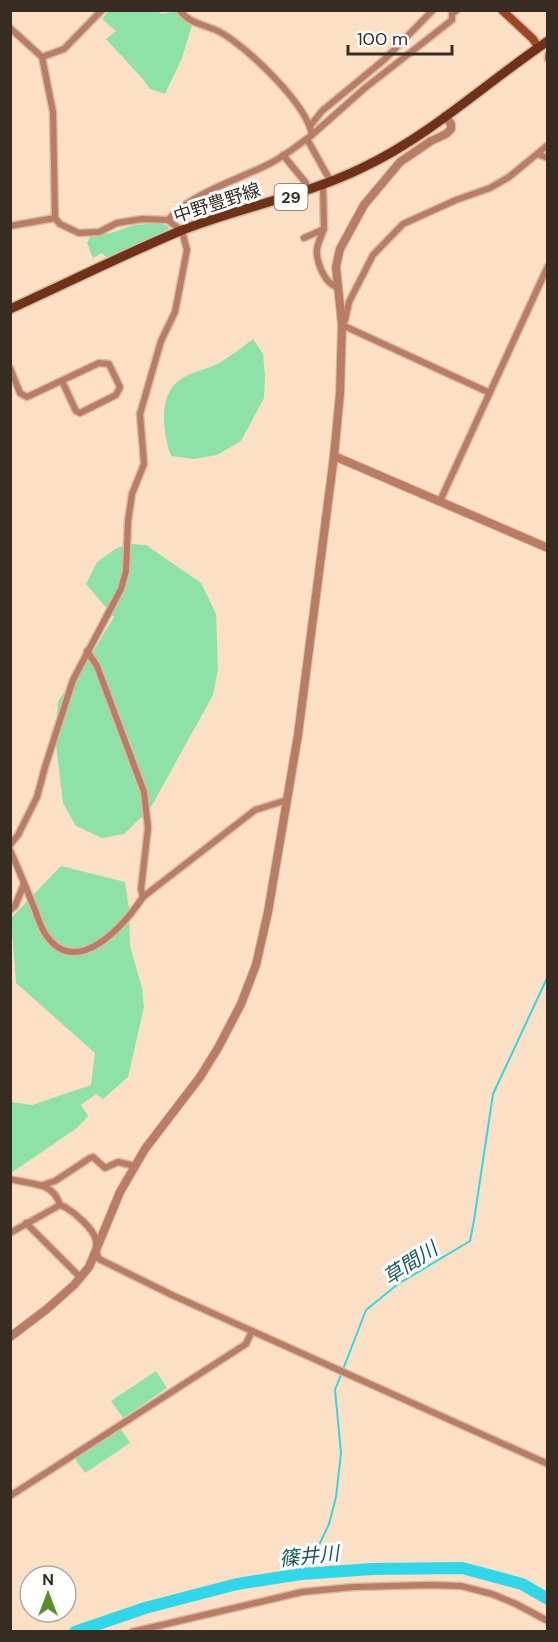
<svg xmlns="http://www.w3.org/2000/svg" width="558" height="1642" font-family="'DM Sans','Noto Sans JP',sans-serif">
  <rect width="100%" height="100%" fill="#fce0c5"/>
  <g fill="#8fe2a7">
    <path d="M108,11h49l5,3 16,-3v3l14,11 -10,33 -17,36 -15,-5 -8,-11 -36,-39 10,-8 -14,-12z"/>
    <path d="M159,223l9,3 1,3 -62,29 -5,-5 -9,5 -6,-15 3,-6h6l9,-5 3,2 26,-9z"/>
    <path d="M253,339l10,15 2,22 -1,22 -23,43 -24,14 -23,4 -23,-3c-8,-22 -14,-62 10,-77 12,-8 26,-9 38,-16 12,-7 23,-16 34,-24z"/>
    <path d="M131,544l15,1 55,38 15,31 2,55 -5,26 -63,114 -26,25 -22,4 -26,-12 -13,-23 -8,-67 3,-35 33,-46 23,-38 -28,-33 11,-22 20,-14z"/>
    <path d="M61,866l64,16 4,27 1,37 12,42 2,19 -16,70 -25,22 -7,-5 -15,11 7,11 -11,12 -66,45v-71l21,3 59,-20 4,-32 -79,-70 -5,-65z"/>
    <path d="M156,1371l11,17 -44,30 -12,-17z"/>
    <path d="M120,1428l10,15 -45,30 -10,-14z"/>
  </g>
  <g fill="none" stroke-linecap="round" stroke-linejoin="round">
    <path stroke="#2fd7e9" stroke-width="2" d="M301,1574l11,-21 8,-10 9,-19 7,-27 5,-44 -6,-63 31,-80 32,-26 72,-43 4,-21 19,-126 55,-118"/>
    <path stroke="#2fd7e9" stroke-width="12" d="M75,1632l70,-24 92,-24 64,-10 71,-5 90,-1 60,16 26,15"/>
    <g stroke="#d5bca4" stroke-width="9">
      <g id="minor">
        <path d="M10,28l32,29 11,55 2,106 5,6 19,9 20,-1 18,-9 25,-4 26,1 14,11 5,19 -12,62 -14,29 -21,73 4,50 -12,30 -4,27 -2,50 -5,18 -48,91 -28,87 -8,30 -19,38 -8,10"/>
        <path d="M548,55v4"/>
        <path d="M42,57l22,-8 38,-39"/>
        <path d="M310,126l12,-15 63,-52 48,-49"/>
        <path d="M312,135l53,-47 87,-68v-6l5,-4"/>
        <path d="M307,139l24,43"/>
        <path d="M537,154l11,4"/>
        <path d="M283,155l23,28 -4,10"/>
        <path d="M168,220c22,-26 71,-41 101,-56 16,-8 29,-19 43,-29 -5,-31 -65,-88 -92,-103 -13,-7 -33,-9 -40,-22"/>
        <path d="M10,226l45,-8"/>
        <path d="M324,229c-2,6 -6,13 -7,20 -1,12 7,34 20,38"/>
        <path d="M304,238l20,-9 -1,-44"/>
        <path d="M10,368l10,25 7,4 72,-34 10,1 11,23 -4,8 -36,18 -4,-2 -14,-30"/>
        <path d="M490,393l-148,-68 3,-5 4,-18 24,-47 30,-31 53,-24 34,-12 19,-11 39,-32"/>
        <path d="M440,501l108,-235"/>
        <path d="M87,651l10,15 47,126 4,36 -7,61 2,8"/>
        <path d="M10,850c9,20 17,40 25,60 3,8 6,18 11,25 31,45 78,-10 97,-38l112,-87 32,-10"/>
        <path d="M10,910l5,-4 9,-22"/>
        <path d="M10,1179c21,6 43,2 50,26"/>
        <path d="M43,1185l12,-4 35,-23 3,-1 12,11 13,-6 17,4"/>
        <path d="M26,1223l54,54"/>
        <path d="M10,1233l50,-28 5,2c10,6 28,21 31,33 1,7 -1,12 3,19l73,36 376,169"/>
        <path d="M10,1496l236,-152 6,-13"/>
        <path d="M132,1632l170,-40 51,-5 77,-2 31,1 31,8 24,10 32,17"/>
      </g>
    </g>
    <g stroke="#d5bca4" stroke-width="10">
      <g id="tertiary">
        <path d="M334,456l214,92"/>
        <path d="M10,1337l37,-28 27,-24 15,-18 31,-75 25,-43 55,-72 18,-29 23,-44 15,-39 12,-53 30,-177 36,-279 6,-63 2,-68 -6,-58 4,-18 24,-44 36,-43 31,-21 15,-7 5,-5v-5l-6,-8"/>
      </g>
    </g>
    <g stroke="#d5bca4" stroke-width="11">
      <path id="secondary" d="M502,10l31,29 5,8"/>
    </g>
    <g stroke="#d5bca4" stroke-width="12">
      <path id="primary" d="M10,309c57,-26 113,-54 170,-78 61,-24 125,-35 184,-64 67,-32 123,-85 184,-126"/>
    </g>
    <use href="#minor" stroke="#ba7c65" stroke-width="6"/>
    <use href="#tertiary" stroke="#ba7c65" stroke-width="8"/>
    <use href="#secondary" stroke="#9f4522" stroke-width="8"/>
    <use href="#primary" stroke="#713119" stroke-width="9"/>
  </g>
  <g text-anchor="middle" stroke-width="6" stroke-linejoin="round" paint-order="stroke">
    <rect fill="#fff" stroke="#736b64" stroke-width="1.5" x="274.5" y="184" width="33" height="26" rx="4.5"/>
    <g font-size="16" font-weight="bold" fill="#372c22">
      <text x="291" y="203">29</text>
    </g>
    <g font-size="18" fill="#372c22" stroke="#fff">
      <text transform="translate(217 203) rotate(-18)" y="6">中野豊野線</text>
    </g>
    <g font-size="20" font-style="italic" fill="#1a5b62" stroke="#fff">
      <text transform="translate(410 1263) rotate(-33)" y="7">草間川</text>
      <text transform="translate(309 1556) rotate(-6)" y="7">篠井川</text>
    </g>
  </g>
  <rect width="558" height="1642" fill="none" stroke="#372c22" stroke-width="24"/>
  <g transform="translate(48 1594)"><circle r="28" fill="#ffffff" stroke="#afaba7" stroke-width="1.5"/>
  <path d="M0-4.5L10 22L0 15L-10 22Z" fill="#5a8e26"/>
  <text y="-9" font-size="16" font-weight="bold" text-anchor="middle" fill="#372c22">N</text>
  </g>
  <path d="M348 45v9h104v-9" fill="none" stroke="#372c22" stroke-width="3"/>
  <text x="357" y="45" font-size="18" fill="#372c22" stroke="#ffffff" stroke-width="4.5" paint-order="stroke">100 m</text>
</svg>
